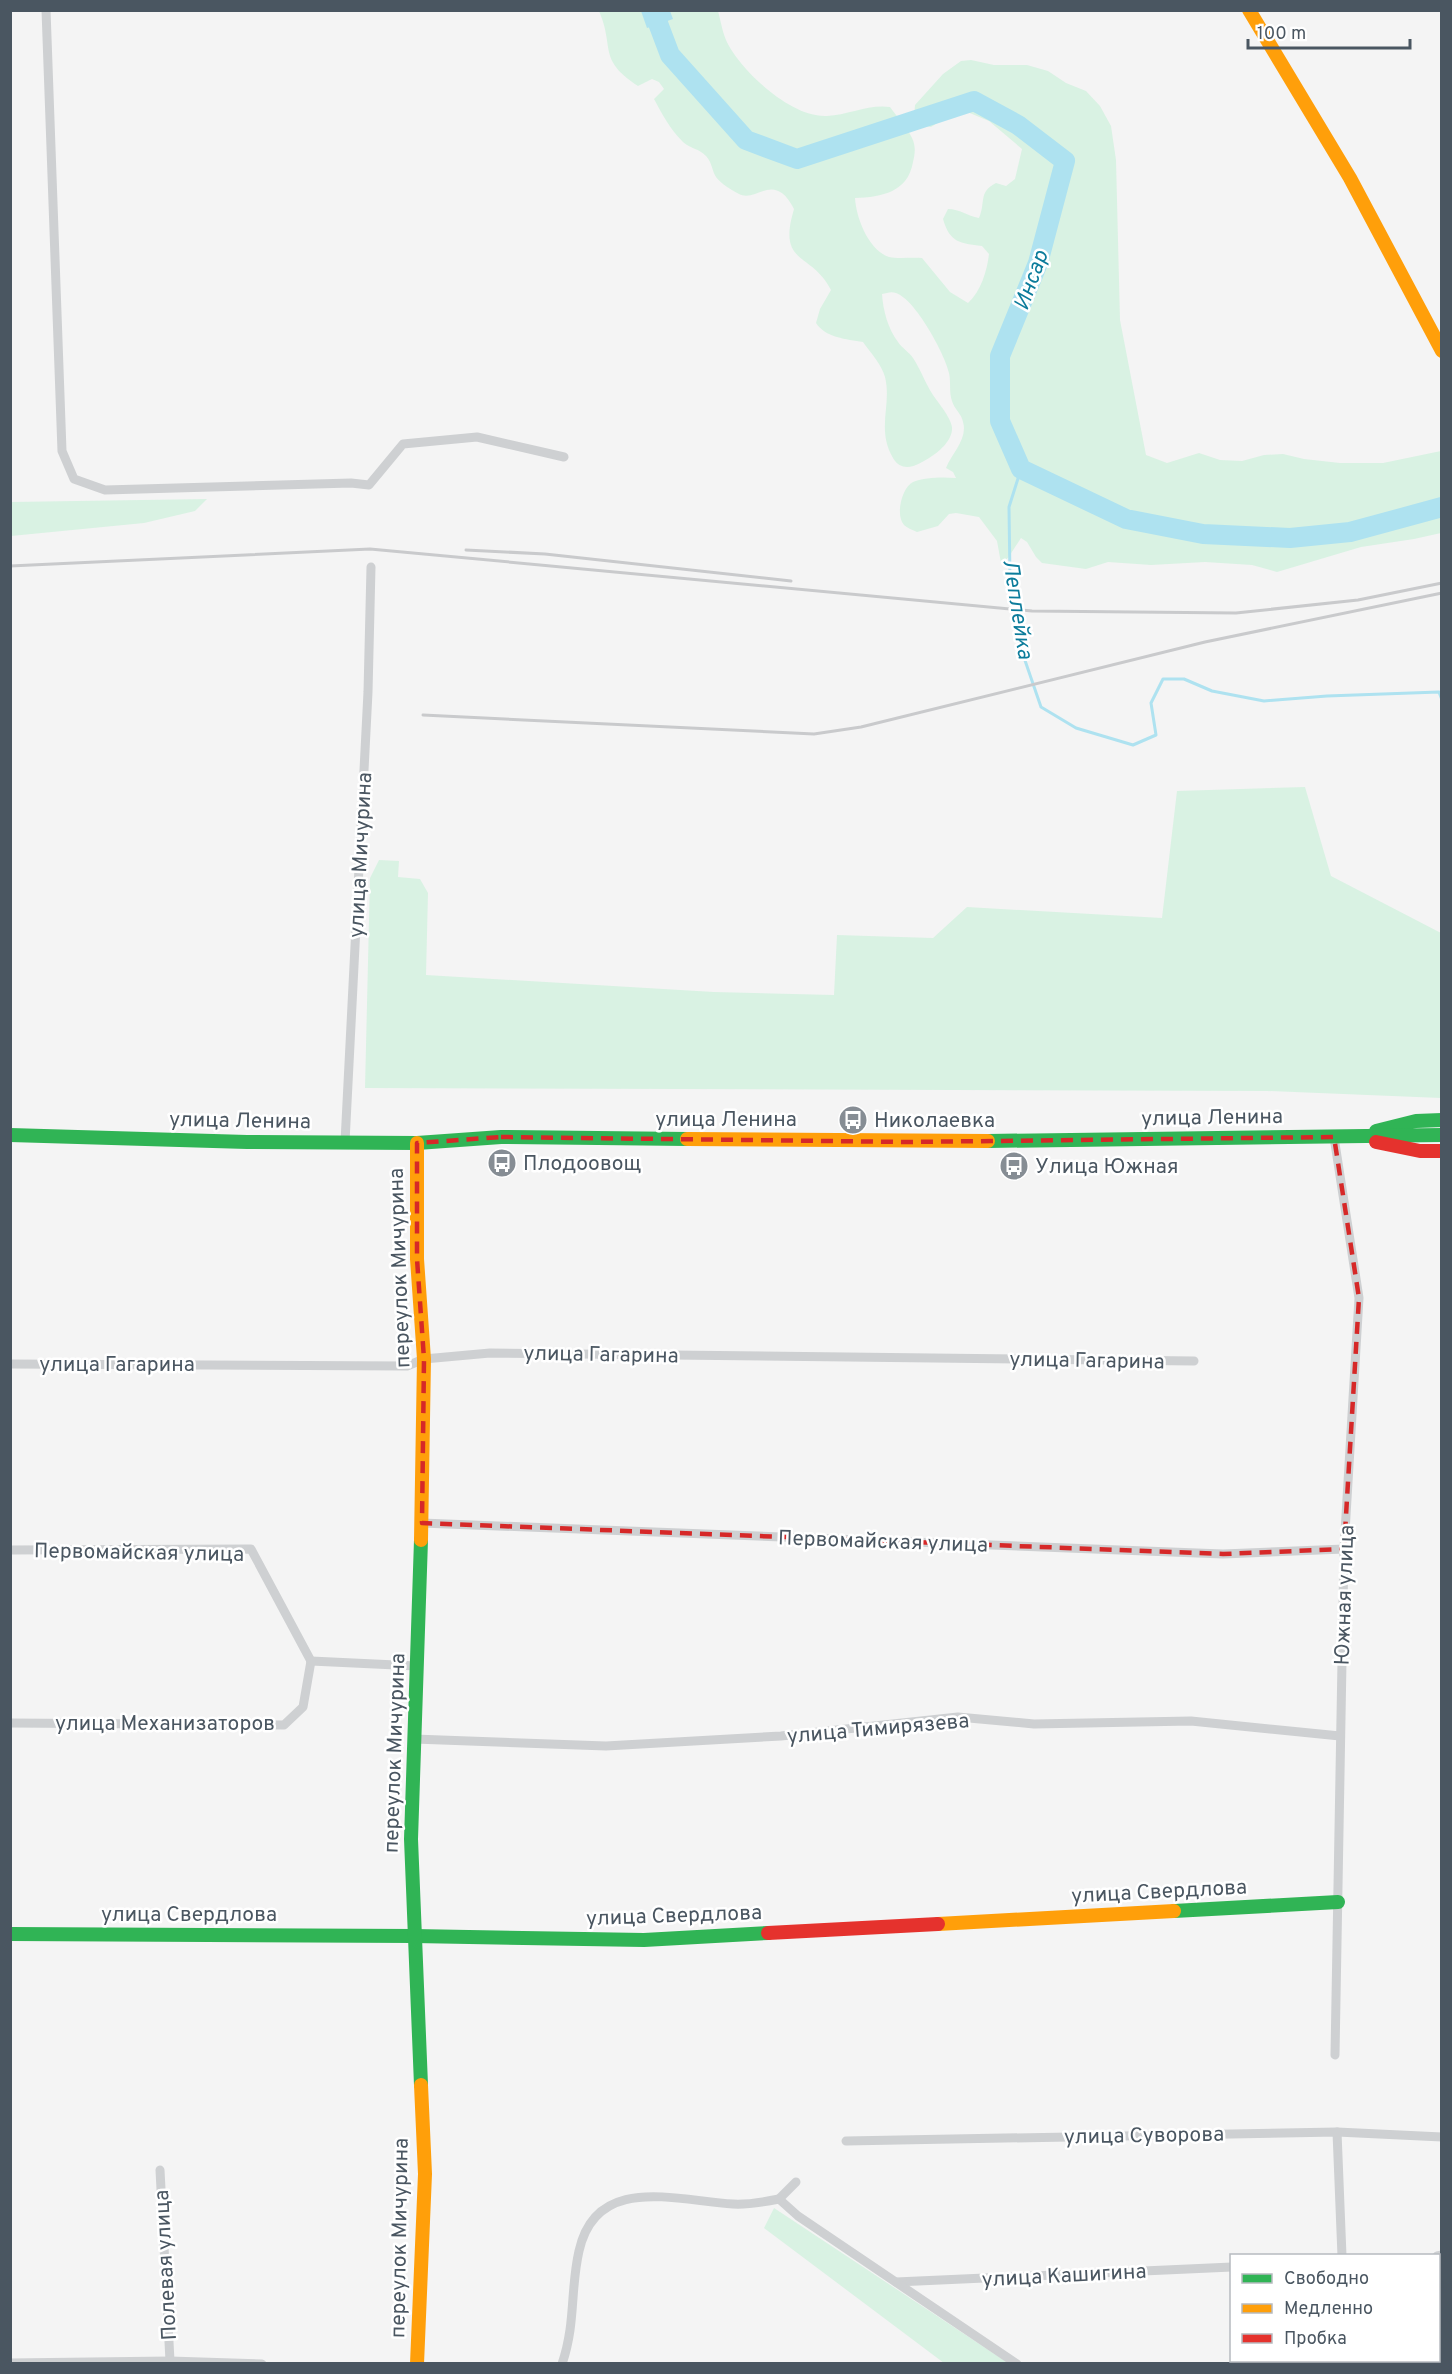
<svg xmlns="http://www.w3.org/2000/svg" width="1452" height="2374" font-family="Overpass,sans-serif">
  <rect width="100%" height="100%" fill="#f4f4f4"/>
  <g fill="#d9f2e3">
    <path d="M599,11h119c3,11 5,25 11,35 16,28 63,72 98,70 21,-1 42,-12 63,-9 7,10 17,20 22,31 4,8 3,16 1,24 -5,30 -31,35 -58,36 1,19 13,52 34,59 10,2 23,0 33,1l28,34 18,11c13,-12 19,-32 21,-49l-7,-8c-22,-3 -32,-3 -39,-27l5,-10c12,0 19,7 31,9 7,-16 -1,-26 17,-35l10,3 9,-7 7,-30 -33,-28 -29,-12 -29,18 -11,-2 -6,-8 1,-12 28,-31 18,-13 10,-1 23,5h33l21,6 18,12 20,8 14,15 11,20 5,34 4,160 26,135 21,8 32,-10 21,7 22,1 22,-6 19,-1 21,5 36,4h43l58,-12v82l-27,6 -53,8 -84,25 -25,-7 -47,-3 -54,3 -43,-3 -22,7 -44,-6 -6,-6 -9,-15 -6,-4 -13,20 -7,5 -4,-22 -18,-24 -23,-4 -7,1 -11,12 -21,6c-4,-2 -10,-4 -13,-7 -9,-10 -2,-38 9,-43 13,-5 30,-5 43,-4l-3,-6 -7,-4c6,-15 22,-29 17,-46 -1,-8 -9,-13 -11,-21 -3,-8 -1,-19 -3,-28 -4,-19 -34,-74 -53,-80 -5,-2 -9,0 -14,1 1,16 6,35 16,48 4,6 11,10 15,16 8,12 12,25 20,37 6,9 17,21 19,32 1,12 -11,23 -20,29 -12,8 -29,19 -39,2 -17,-29 -1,-53 -8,-81 -3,-12 -15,-25 -22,-35 -17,-3 -37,-4 -47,-19l4,-14 11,-19c-20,-39 -54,-24 -37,-81 -20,-39 -37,-6 -55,-15 -7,-4 -18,-10 -23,-17 -4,-6 -4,-15 -10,-21 -6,-7 -17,-8 -23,-14 -13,-13 -21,-28 -29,-43l10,-10 -5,-7 -7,-3 -14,7c-41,-27 -23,-38 -39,-75z"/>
    <path d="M207,499l-12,12 -51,12 -133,13v-34z"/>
    <path d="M1305,787l26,89 110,57v165l-174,-7 -902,-3 5,-210 9,-18 20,1 -1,16 22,2 8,14 -2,82 288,17 120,3 3,-60 96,3 34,-31 195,11 15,-127z"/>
    <path d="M774,2208l234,155h-64l-180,-135z"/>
  </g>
  <path fill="#aee2f0" d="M641,11h29l3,8 -26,9z"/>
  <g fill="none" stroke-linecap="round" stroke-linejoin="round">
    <path stroke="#aee2f0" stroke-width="3" d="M1021,469l-12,38 1,72 9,64 22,64 35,21 57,17 23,-10 -5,-32 12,-24h21l28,12 52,10 63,-5 112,-4 3,8"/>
    <path stroke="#aee2f0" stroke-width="20" d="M653,10l17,45 76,85 51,19 177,-58 44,24 47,36 -27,102 -38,93v65l21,48 105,50 77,15 87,4 60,-6 92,-25"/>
    <g stroke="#ced0d2" stroke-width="9">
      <path d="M46,10l16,441 12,28 31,11 246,-7 18,2 34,-41 74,-7 87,20"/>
      <path d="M1334,1137l25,161 -15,251 -9,506"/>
      <path d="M345,1142l23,-450 3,-125"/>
      <path d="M10,1364l397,2 17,-7 66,-6 704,8"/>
      <path d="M422,1523l801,31 121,-5"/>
      <path d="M10,1550l241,-1 60,112"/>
      <path d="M311,1661l106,5"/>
      <path d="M10,1723l274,2 19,-18 8,-46"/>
      <path d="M414,1739l192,7 175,-10 177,-19 76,7 157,-3 149,15"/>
      <path d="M1337,2132l5,124"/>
      <path d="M846,2141l491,-9 105,5"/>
      <path d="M160,2170l10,191"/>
      <path d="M779,2199l17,-17"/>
      <path d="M1437,2256l5,-1"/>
      <path d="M896,2282l336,-15"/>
      <path d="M1345,2360v4"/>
      <path d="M10,2363l160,-2 92,3"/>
      <path d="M562,2364c14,-41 8,-74 17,-113 17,-78 98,-50 154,-47 15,1 31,-2 46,-5l19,17 219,148"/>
    </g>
    <g stroke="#30b455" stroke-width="14">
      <path d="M1376,1131l40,-10 26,-1"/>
      <path d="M10,1135l237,7 170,1 84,-6 186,2"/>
      <path d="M988,1141l454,-6"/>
      <path d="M1174,1911l164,-9"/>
      <path d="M10,1934l404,2 230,4 124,-7"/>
      <path d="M421,2085l-10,-246 10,-299"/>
    </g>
    <g stroke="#ff9f0a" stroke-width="14">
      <path d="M1249,10l101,168 92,173"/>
      <path d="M687,1139l301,2"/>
      <path d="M417,1143v116l7,100 -3,181"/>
      <path d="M938,1924l236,-13"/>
      <path d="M417,2364l8,-190 -4,-89"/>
    </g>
    <g stroke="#e5322d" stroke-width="14">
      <path d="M1376,1142l44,9h22"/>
      <path d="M768,1933l170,-9"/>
    </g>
    <g stroke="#c9cacc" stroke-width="3">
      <path d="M466,550l79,4 246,27"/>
      <path d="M10,566l360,-17 662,62 204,2 122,-13 84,-17"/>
      <path d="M423,715l391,19 47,-7 344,-85 237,-49"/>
    </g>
  </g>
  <path fill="none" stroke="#d62828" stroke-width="4.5" stroke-dasharray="12 8" stroke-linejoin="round" d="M501,1137l406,5 427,-5 25,161 -15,251 -121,5 -801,-31 2,-164 -7,-100v-116z"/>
  <defs>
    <g id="bus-disc" transform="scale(1.5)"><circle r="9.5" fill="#868d94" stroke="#fff"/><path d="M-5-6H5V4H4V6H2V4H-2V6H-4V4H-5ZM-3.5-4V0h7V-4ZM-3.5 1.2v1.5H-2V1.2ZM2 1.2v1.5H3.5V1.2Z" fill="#fff"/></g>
  </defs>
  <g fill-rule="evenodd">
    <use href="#bus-disc" x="853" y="1120"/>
    <use href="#bus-disc" x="502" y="1163"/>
    <use href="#bus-disc" x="1014" y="1166"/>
  </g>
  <g text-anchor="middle" stroke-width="5" stroke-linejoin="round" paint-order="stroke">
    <g font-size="21" fill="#4a5661" stroke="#fff">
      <text transform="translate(360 855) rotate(-87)" y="7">улица Мичурина</text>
      <text transform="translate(1212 1117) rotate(-1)" y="7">улица Ленина</text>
      <text x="726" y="1126">улица Ленина</text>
      <text transform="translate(240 1120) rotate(1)" y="7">улица Ленина</text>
      <text transform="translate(399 1268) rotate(-92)" y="7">переулок Мичурина</text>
      <text transform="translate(601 1354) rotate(1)" y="7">улица Гагарина</text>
      <text transform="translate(1087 1360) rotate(1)" y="7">улица Гагарина</text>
      <text x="117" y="1371">улица Гагарина</text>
      <text transform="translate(883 1541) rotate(2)" y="7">Первомайская улица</text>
      <text transform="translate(139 1552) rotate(1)" y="7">Первомайская улица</text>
      <text transform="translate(1344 1595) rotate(-88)" y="7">Южная улица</text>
      <text x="165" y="1730">улица Механизаторов</text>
      <text transform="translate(878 1728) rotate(-5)" y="7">улица Тимирязева</text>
      <text transform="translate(394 1753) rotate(-88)" y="7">переулок Мичурина</text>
      <text transform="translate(1159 1891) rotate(-3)" y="7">улица Свердлова</text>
      <text x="189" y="1921">улица Свердлова</text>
      <text transform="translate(674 1915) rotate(-2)" y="7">улица Свердлова</text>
      <text transform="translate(1144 2135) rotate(-1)" y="7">улица Суворова</text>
      <text transform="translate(399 2238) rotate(-89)" y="7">переулок Мичурина</text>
      <text transform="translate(165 2265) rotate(-93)" y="7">Полевая улица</text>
      <text transform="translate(1064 2275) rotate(-3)" y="7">улица Кашигина</text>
    </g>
    <g font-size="21" fill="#4a5661" stroke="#fff" text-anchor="start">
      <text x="874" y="1127">Николаевка</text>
      <text x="523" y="1170">Плодоовощ</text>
      <text x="1035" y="1173">Улица Южная</text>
    </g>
    <g font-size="22" font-style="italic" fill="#0c7c9b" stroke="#fff">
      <text transform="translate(1030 280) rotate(-70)" y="8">Инсар</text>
      <text transform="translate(1019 609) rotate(81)" y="8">Леплейка</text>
    </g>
  </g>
  <rect width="1452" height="2374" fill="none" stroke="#4a5661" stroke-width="24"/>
  <rect x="1230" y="2254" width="210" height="108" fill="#ffffff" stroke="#b7bbc0" stroke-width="1.5"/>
  <rect x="1242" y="2274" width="30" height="9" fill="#30b455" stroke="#b7bbc0" stroke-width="1.5"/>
  <text x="1284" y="2284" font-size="18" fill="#4a5661">Свободно</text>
  <rect x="1242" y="2304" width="30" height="9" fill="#ff9f0a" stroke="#b7bbc0" stroke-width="1.5"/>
  <text x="1284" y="2314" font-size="18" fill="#4a5661">Медленно</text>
  <rect x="1242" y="2334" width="30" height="9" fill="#e5322d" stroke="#b7bbc0" stroke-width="1.5"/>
  <text x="1284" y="2344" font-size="18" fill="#4a5661">Пробка</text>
  <path d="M1248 39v9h162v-9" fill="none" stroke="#4a5661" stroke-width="3"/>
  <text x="1257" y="39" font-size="18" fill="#4a5661" stroke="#ffffff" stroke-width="4.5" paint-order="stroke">100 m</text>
</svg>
